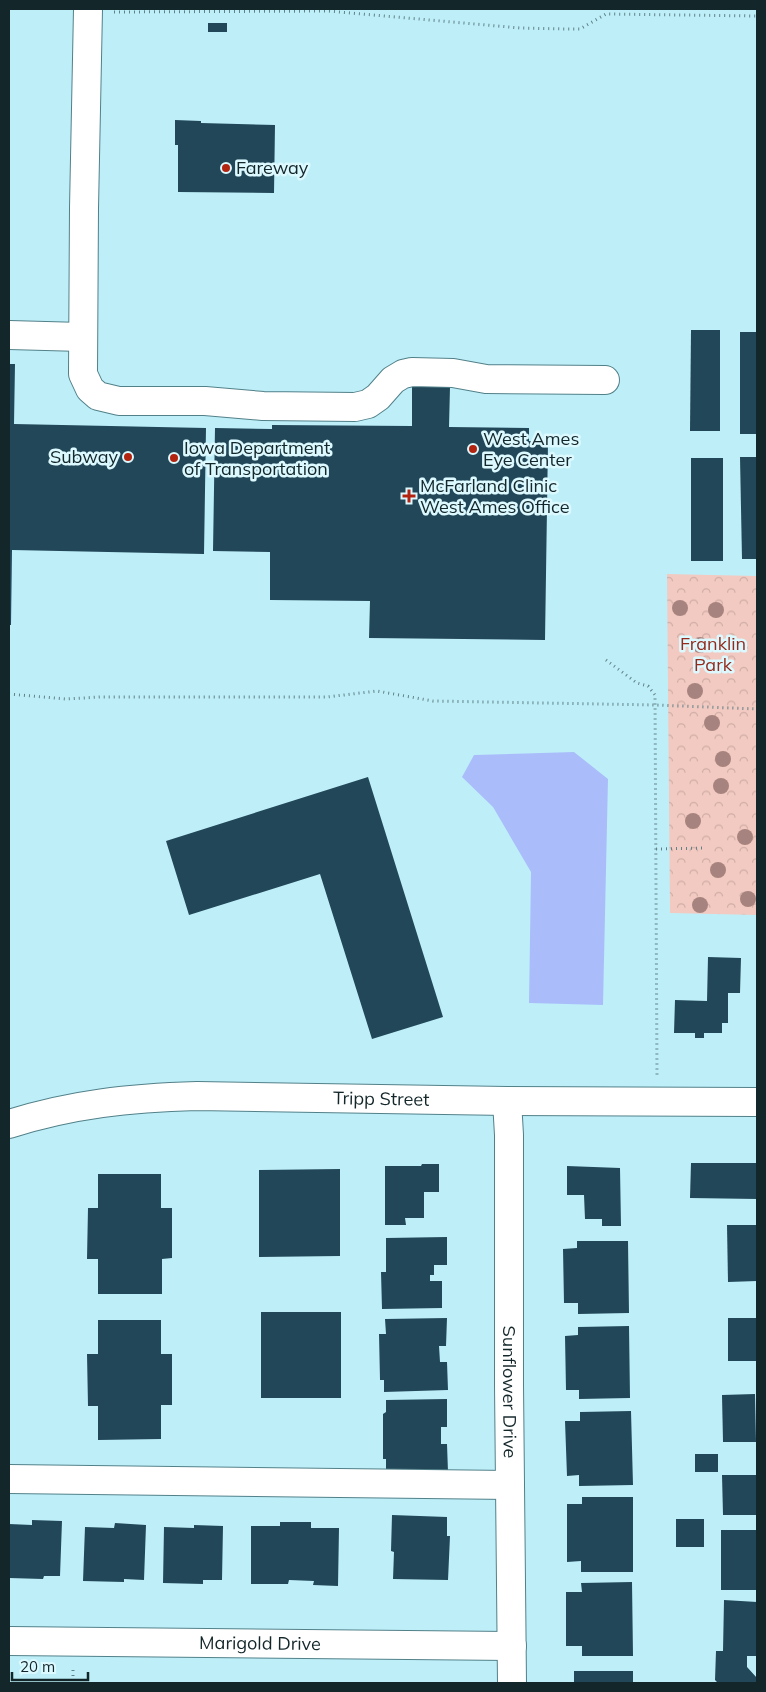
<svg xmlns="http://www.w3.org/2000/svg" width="766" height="1692" font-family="Mulish,sans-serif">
  <defs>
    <pattern id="park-crowns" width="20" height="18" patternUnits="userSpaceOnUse" patternTransform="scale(1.25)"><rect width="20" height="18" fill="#f2cac1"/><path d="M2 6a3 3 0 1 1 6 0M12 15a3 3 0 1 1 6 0" fill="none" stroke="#cfada6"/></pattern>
  </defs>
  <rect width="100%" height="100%" fill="#beeff9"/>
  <path fill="url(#park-crowns)" d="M667,574l90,2v339l-87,-2z"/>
  <path fill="#aabdfa" d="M574,752l34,27 -5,226 -74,-2 2,-131 -38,-65 -31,-30 12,-22z"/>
  <g fill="#224758">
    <rect x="208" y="23" width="19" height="9"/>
    <path d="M175,120l26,1v2l74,2 -1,68 -96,-1v-47h-3z"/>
    <path d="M691,330h29v101h-30z"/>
    <rect x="740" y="332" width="17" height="102"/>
    <path d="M9,364h6l-1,60 192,4 -2,126 -192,-4 -1,75h-2z"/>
    <path d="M412,387h38l-1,40 80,1v13l19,1 -3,198 -176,-2 1,-37 -100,-1v-48l-57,-1 2,-123 57,1v-4l140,1z"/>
    <path d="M740,457h17v102h-15z"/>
    <rect x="691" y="458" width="32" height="103"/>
    <path d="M368,777l75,240 -71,22 -52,-165 -131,41 -23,-74z"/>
    <path d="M708,957l33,1 -1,35h-12v30h-6v10h-18v5h-9v-5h-21l1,-33 32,1z"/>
    <path d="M691,1163h66v36l-67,-1z"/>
    <path d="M422,1164h17v28h-15v26h-19l1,7h-21v-59h36z"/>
    <path d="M567,1166l53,2 1,58h-19v-7h-17l-1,-24h-17z"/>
    <path d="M340,1169v87l-81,1v-87z"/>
    <path d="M98,1174h63v34h11v50l-10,1v35h-64v-35h-11l1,-51h10z"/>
    <path d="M727,1225h30v56l-29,1z"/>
    <path d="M447,1237v28h-13v10h-4v6h12v27l-60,1 -1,-37h5v-34z"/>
    <path d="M577,1241h51l1,72 -51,1v-11h-14l-1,-54 14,-1z"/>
    <rect x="261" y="1312" width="80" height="86"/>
    <path d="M447,1318l-1,28h-7l1,16h7l1,28 -64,2v-12h-4l-1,-46h7l-1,-15z"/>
    <rect x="728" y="1318" width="29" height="43"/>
    <path d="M98,1320h63v34h11v51h-11v34l-63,1v-34h-10l-1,-52h11z"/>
    <path d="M629,1326l1,72 -51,1v-9h-13l-1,-54 13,-1v-8z"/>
    <path d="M755,1394l1,48h-33l-1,-47z"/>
    <path d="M447,1399v28h-6v17h6l1,28h-62v-13h-3v-45l3,-2v-12z"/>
    <path d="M631,1411l2,74 -54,1v-11l-12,1 -2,-55h15v-9z"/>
    <rect x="695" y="1454" width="23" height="18"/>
    <path d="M722,1475h34v40h-33z"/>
    <path d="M582,1497h51v75h-52v-11l-14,1v-58h15z"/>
    <path d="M392,1515l55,2v19h3l-2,44 -55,-1 1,-27 -3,-1z"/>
    <rect x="676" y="1519" width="28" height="28"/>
    <path d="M32,1520l30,1 -2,55h-16l-1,3 -34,-1v-54l23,1z"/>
    <path d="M280,1522h31v6h28l-1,58 -25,-1 1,-4 -25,-1 -1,4h-37v-58h29z"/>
    <path d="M115,1523l31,2 -2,55 -20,-1v3l-41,-1 2,-54 29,1z"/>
    <path d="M194,1525l29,1 -1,54h-19v4l-40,-1 1,-56 30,1z"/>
    <rect x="721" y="1530" width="36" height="60"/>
    <path d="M632,1582l1,74h-51v-10h-16v-54h16l-1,-9z"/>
    <path d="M724,1600l33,2v54h-10v11l10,11v5h-39l-3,-3 1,-29h7z"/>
    <rect x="574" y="1671" width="59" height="12"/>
  </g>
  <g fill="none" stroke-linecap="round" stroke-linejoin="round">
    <g stroke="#528089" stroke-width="30">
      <g id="minor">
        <path d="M88,9l-4,199 -1,166 7,15 8,7 21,5h86l58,5 92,1 13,-3 10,-7 15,-17 10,-6 9,-2 41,1 33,6 119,1"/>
        <path d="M9,335l73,2"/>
        <path id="s1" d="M507,1101l2,34v250l3,298"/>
        <path id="s2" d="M9,1124c63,-20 121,-26 188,-28l310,5 250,1"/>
        <path d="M9,1479l501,6"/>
        <path id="s3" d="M9,1641l503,5"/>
      </g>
    </g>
    <g stroke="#618188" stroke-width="3" stroke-dasharray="1 4" stroke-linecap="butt">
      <path d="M114,12l214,-1 192,17 46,1h14l26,-15 151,2"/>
      <path d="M606,660l31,23 11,3 7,9 2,380"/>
      <path d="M9,694l57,5 34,-2h227l50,-6 56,10 222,4 102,4"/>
      <path d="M656,849l50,-1"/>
      <path d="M73,1670v13"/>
    </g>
    <use href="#minor" stroke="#fff" stroke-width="28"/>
  </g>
  <g fill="#a7837f">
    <circle cx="680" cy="608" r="8"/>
    <circle cx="716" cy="610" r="8"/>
    <circle cx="700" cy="645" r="8"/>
    <circle cx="695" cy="691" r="8"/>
    <circle cx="712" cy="723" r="8"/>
    <circle cx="723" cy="759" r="8"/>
    <circle cx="721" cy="786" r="8"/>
    <circle cx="693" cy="821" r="8"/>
    <circle cx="745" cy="837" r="8"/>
    <circle cx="718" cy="870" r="8"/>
    <circle cx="748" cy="899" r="8"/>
    <circle cx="700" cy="905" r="8"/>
  </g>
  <g fill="#b22410" stroke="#dcf9ff" stroke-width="2">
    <circle cx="226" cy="168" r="5"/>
    <circle cx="473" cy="449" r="5"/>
    <circle cx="128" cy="457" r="5"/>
    <circle cx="174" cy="458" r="5"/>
    <path d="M406.5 488.5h5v5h5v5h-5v5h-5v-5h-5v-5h5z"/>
  </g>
  <g text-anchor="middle" stroke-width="5" stroke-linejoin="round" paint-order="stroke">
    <g font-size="18" fill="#13262a" stroke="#dcf9ff" text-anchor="start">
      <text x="236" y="174">Fareway</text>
      <text x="483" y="445">West Ames<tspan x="483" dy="21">Eye Center</tspan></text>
      <text x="184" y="454">Iowa Department<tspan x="184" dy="21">of Transportation</tspan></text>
      <text x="118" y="463" text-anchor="end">Subway</text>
      <text x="420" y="492">McFarland Clinic<tspan x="420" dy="21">West Ames Office</tspan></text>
    </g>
    <g font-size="18" fill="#942a1b" stroke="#dcf9ff">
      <text x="713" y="650">Franklin<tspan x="713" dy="21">Park</tspan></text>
    </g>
    <g font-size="18" fill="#13262a" stroke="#dcf9ff">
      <text dy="6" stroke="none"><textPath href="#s2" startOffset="375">Tripp Street</textPath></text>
      <text dy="6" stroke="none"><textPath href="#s1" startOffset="291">Sunflower Drive</textPath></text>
      <text dy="6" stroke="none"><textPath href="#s3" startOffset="251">Marigold Drive</textPath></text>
    </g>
  </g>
  <rect width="766" height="1692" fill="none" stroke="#13262a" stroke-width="20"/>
  <path d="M12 1672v8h76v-8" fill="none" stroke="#13262a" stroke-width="2.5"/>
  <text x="20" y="1672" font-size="15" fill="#13262a" stroke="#dcf9ff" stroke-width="4" paint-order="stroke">20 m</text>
</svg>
